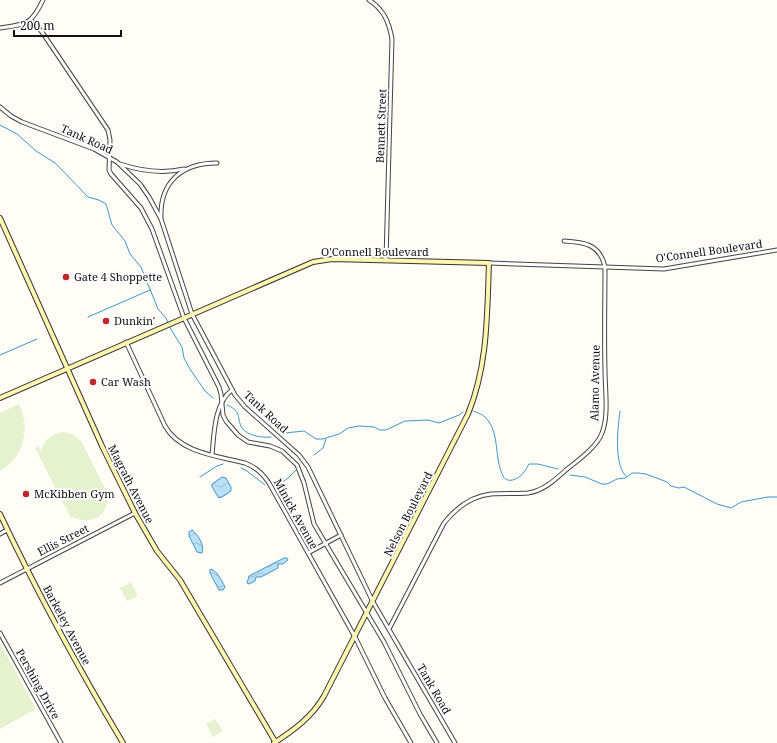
<svg xmlns="http://www.w3.org/2000/svg" width="777" height="743" font-family="'Noto Serif',serif">
  <defs>
    <pattern id="water-waves" width="16" height="10" patternUnits="userSpaceOnUse"><rect width="16" height="10" fill="#b9e0f7"/><path d="M0 5q4-4 8 0t8 0" fill="none" stroke="#9ebfd3"/></pattern>
  </defs>
  <rect width="100%" height="100%" fill="#fffdf5"/>
  <g fill="#e6f2cf">
    <path d="M19,404c12,24 5,53 -19,67v-58z"/>
    <path d="M64,432l8,2 9,7 26,51c5,21 -15,35 -34,25l-2,1 -36,-70 3,-2 3,5c3,-11 11,-18 23,-19z"/>
    <path d="M131,582l7,14 -11,5 -7,-13z"/>
    <path d="M0,643l36,66 -36,20z"/>
    <path d="M215,719l8,12 -10,6 -7,-13z"/>
  </g>
  <g fill="url(#water-waves)" stroke="#3f96cf">
    <path d="M222,477l4,1 5,9v4l-9,6 -3,1 -7,-11v-3z"/>
    <path d="M192,530c6,4 13,16 10,23l-5,-1 -8,-16v-4z"/>
    <path d="M284,558h3l1,2 -5,4h-5v4l-17,9h-5l-1,4 -6,3 -2,-1 2,-7z"/>
    <path d="M211,569c6,2 11,12 14,18l-2,3h-4l-9,-17v-3z"/>
  </g>
  <g fill="none" stroke-linecap="round" stroke-linejoin="round">
    <g stroke="#3f96cf" stroke-width="1">
      <path d="M0,125l17,9 19,17 19,12 8,8 25,26 11,3 7,4 6,21 13,16 5,13 11,13 17,42 8,9 2,5"/>
      <path d="M88,317l62,-27"/>
      <path d="M169,326l13,21 2,11 6,11 15,22 8,7"/>
      <path d="M0,355l37,-16"/>
      <path d="M227,405c16,7 9,13 15,23 6,8 20,10 29,9"/>
      <path d="M473,411c5,2 10,3 14,8 13,15 7,40 16,57 5,9 17,2 21,-4 2,-2 3,-5 5,-8h9l20,5"/>
      <path d="M620,411c-2,15 -7,55 7,66"/>
      <path d="M285,433l19,-2 12,8h7l16,-5 9,-6 11,-2 15,1 6,3h6l19,-9 23,-1 11,3 20,-8 4,-3"/>
      <path d="M314,455l9,-7 3,-9"/>
      <path d="M241,468l6,3 18,14"/>
      <path d="M570,475l15,2 17,7h5l10,-5 8,-1 7,-5h6l8,1 21,8 4,4 8,2 5,-1 33,17 14,4 10,-6 27,-5h9"/>
      <path d="M200,477l17,-11 6,-2"/>
      <path d="M277,486l11,-8 9,-9"/>
    </g>
    <g stroke="#444" stroke-width="5">
      <g id="street">
        <path d="M369,0c15,10 20,22 23,39l-6,221"/>
        <path d="M31,20l11,12 66,98 2,10 -1,30 2,4 30,34 11,21 32,89 35,69 2,7 2,21 3,6 12,14 10,7 22,4 12,5 15,14 7,18 10,41 70,118 36,72 17,29"/>
        <path d="M0,28c27,-4 31,-3 43,-28"/>
        <path d="M0,107l11,9 11,6 72,27 23,13 23,22 9,13 12,22 31,95 43,81 10,12 54,48 9,12 65,135 82,141"/>
        <path d="M120,164c21,7 42,10 64,5"/>
        <path d="M161,217c-1,-36 22,-54 56,-54"/>
        <path d="M489,263l175,6 113,-19"/>
        <path d="M126,342l39,84c15,27 53,30 80,37 11,4 18,11 24,20l86,154 30,61 26,45"/>
        <path d="M212,455c2,-20 2,-52 20,-65"/>
        <path d="M0,534l7,-4"/>
        <path d="M308,553l33,-18"/>
        <path d="M0,583l135,-70"/>
        <path d="M389,629l55,-106c12,-15 28,-27 47,-29 13,-1 25,0 37,-1 15,-2 27,-13 38,-23 11,-9 31,-23 36,-37 7,-17 3,-44 3,-63 -1,-34 0,-69 0,-103 -5,-23 -21,-25 -41,-26"/>
        <path d="M0,633l61,110"/>
      </g>
    </g>
    <g stroke="#333" stroke-width="6">
      <g id="secondary">
        <path d="M0,218l102,228 33,67 22,38 23,29 96,163"/>
        <path d="M0,398l313,-136 19,-3 157,4c-2,52 -1,102 -21,151l-144,282c-12,21 -30,34 -50,47"/>
        <path d="M0,514c37,78 79,155 123,229"/>
      </g>
    </g>
    <use href="#street" stroke="#fff" stroke-width="3"/>
    <use href="#secondary" stroke="#fff6b0" stroke-width="4"/>
  </g>
  <g fill="#c4262e" stroke="#fff" stroke-width="1.5">
    <circle cx="66" cy="277" r="4"/>
    <circle cx="106" cy="321" r="4"/>
    <circle cx="93" cy="382" r="4"/>
    <circle cx="26" cy="494" r="4"/>
  </g>
  <g text-anchor="middle" stroke-width="4" stroke-linejoin="round" paint-order="stroke">
    <g font-size="11" fill="#111" stroke="#fff">
      <text transform="translate(381 126) rotate(-88)" y="4">Bennett Street</text>
      <text transform="translate(87 139) rotate(24)" y="4">Tank Road</text>
      <text transform="translate(709 251) rotate(-8)" y="4">O'Connell Boulevard</text>
      <text x="375" y="256">O'Connell Boulevard</text>
      <text transform="translate(595 383) rotate(-89)" y="4">Alamo Avenue</text>
      <text transform="translate(266 412) rotate(43)" y="4">Tank Road</text>
      <text transform="translate(131 484) rotate(63)" y="4">Magrath Avenue</text>
      <text transform="translate(296 514) rotate(61)" y="4">Minick Avenue</text>
      <text transform="translate(408 514) rotate(-63)" y="4">Nelson Boulevard</text>
      <text transform="translate(63 540) rotate(-27)" y="4">Ellis Street</text>
      <text transform="translate(67 625) rotate(62)" y="4">Barkeley Avenue</text>
      <text transform="translate(38 684) rotate(61)" y="4">Pershing Drive</text>
      <text transform="translate(434 689) rotate(60)" y="4">Tank Road</text>
    </g>
    <g font-size="11" fill="#111" stroke="#fff" text-anchor="start">
      <text x="74" y="281">Gate 4 Shoppette</text>
      <text x="114" y="325">Dunkin'</text>
      <text x="101" y="386">Car Wash</text>
      <text x="34" y="498">McKibben Gym</text>
    </g>
  </g>
  <path d="M14 30v6h107v-6" fill="none" stroke="#111111" stroke-width="2"/>
  <text x="20" y="30" font-size="12" fill="#111111" stroke="#ffffff" stroke-width="3" paint-order="stroke">200 m</text>
</svg>
